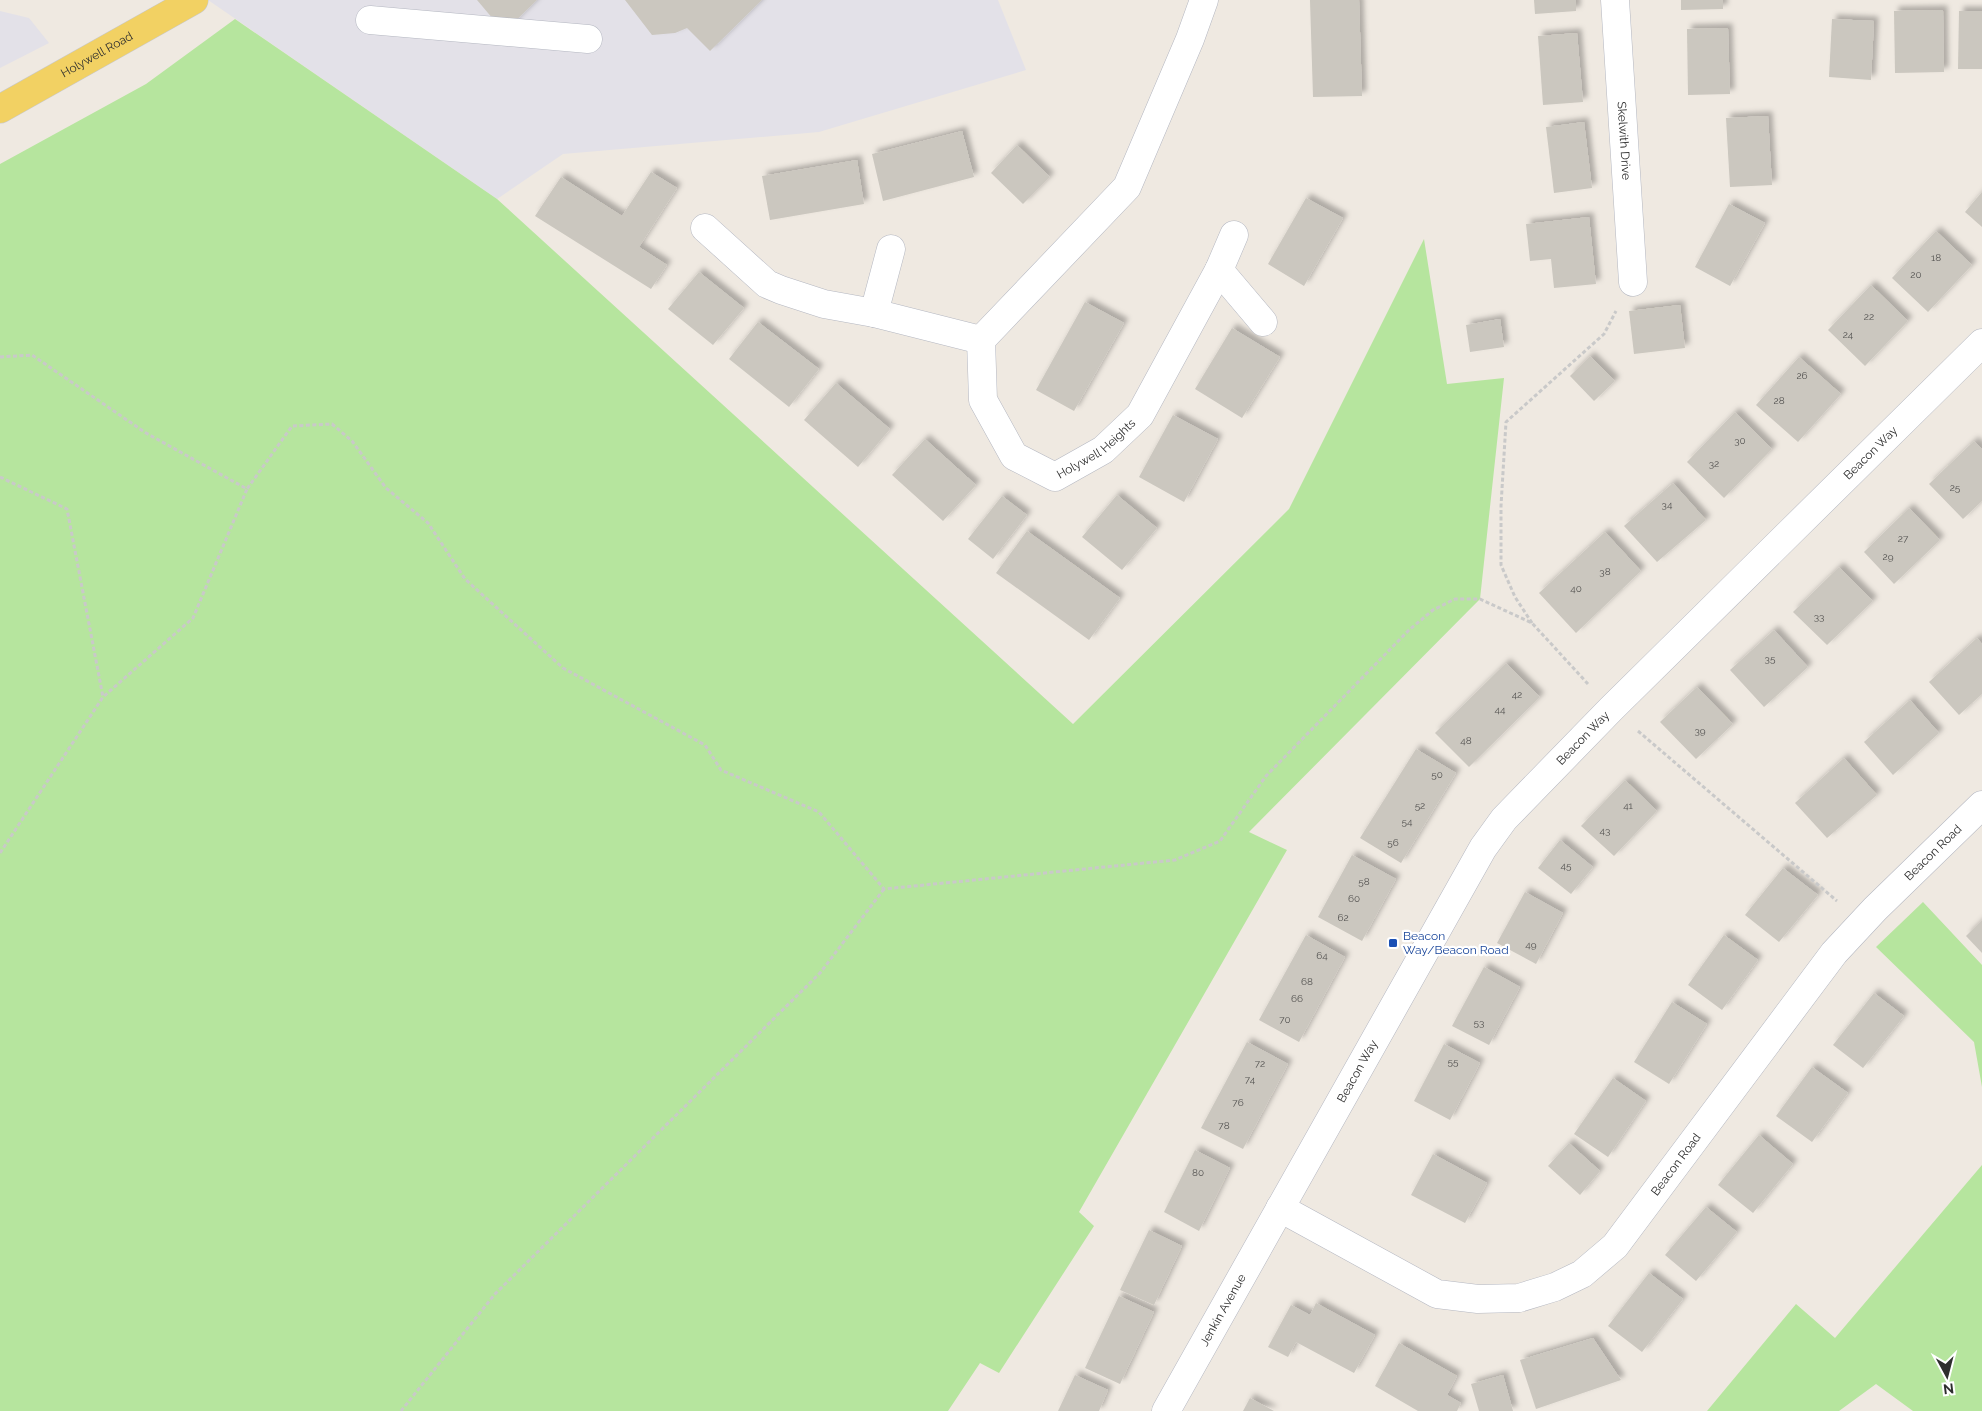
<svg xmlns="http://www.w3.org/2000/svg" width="1982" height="1411" font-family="Raleway,sans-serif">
  <defs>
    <filter id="shadow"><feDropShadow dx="4.5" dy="-4.5" stdDeviation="2.5" flood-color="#0004"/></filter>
  </defs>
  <rect width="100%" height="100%" fill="#efe9e1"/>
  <g fill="#e3e1e8">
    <path d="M208,0h790l28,70 -207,62 -256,22 -66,45z"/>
    <path d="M0,11l29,7 20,25 -49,25z"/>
  </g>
  <g fill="#b6e59e">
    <path d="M235,19l262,180 576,525 216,-215 135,-270 23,145 57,-6 -24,221 -231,233 38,18 -208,362 15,14 -95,147 -19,-10 -32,48h-948v-1247l146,-80z"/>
    <path d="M1923,902l59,63v122l-8,-45 -98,-95z"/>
    <path d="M1982,1165v246h-69l-37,-27 -37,27h-132l89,-107 39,34z"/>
  </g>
  <g fill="#cbc7bf" filter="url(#shadow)">
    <path d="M477,0h60l-33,32z"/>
    <path d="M625,0h137l-52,51 -23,-23 -12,5 -23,2z"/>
    <path d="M1310,0h49l3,96 -49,1z"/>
    <path d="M1534,0h42v11l-41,3z"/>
    <path d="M1681,0h42v9l-42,1z"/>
    <path d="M1943,10l1,62 -49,1 -1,-62z"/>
    <path d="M1959,11h23v58h-24z"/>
    <path d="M1832,19l42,2 -3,59 -42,-3z"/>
    <path d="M1728,28l2,66 -42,1 -1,-66z"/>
    <path d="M1577,33l6,69 -40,3 -5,-69z"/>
    <path d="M1768,116l4,69 -42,2 -4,-69z"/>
    <path d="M1584,122l8,66 -38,5 -8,-66z"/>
    <path d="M962,131l12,46 -91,24 -11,-47z"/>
    <path d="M1017,145l33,32 -27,27 -32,-31z"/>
    <path d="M857,160l7,44 -94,16 -8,-44z"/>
    <path d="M651,172l26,16 -38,59 28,18 -16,24 -116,-73 26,-39 61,39z"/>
    <path d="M1982,192v35l-17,-15z"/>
    <path d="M1306,198l37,20 -39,68 -36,-22z"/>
    <path d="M1729,204l36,19 -35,63 -35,-19z"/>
    <path d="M1589,217l7,67 -42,4 -3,-29 -21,2 -4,-37z"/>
    <path d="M1936,231l36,34 -44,47 -36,-34z"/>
    <path d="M699,272l45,36 -31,37 -45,-36z"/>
    <path d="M1871,285l37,36 -43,45 -37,-36z"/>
    <path d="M1085,302l39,21 -50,88 -38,-21z"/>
    <path d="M1680,305l5,43 -51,6 -5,-43z"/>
    <path d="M1500,319l4,28 -34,5 -4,-27z"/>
    <path d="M758,322l61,47 -30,38 -60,-48z"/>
    <path d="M1232,328l48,29 -38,61 -47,-29z"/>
    <path d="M1590,356l25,25 -21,20 -24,-25z"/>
    <path d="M1799,357l42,37 -43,48 -42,-37z"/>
    <path d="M836,383l54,46 -32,38 -54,-47z"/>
    <path d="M1735,412l37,37 -48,49 -37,-36z"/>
    <path d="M1173,415l45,24 -34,63 -45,-25z"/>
    <path d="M925,439l51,46 -33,36 -51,-46z"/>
    <path d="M1974,441l8,8v52l-19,18 -34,-35z"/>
    <path d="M1673,483l33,37 -49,42 -33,-36z"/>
    <path d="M1117,495l40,33 -35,42 -40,-33z"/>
    <path d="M1002,496l25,19 -34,44 -25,-20z"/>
    <path d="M1909,508l31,32 -46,44 -30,-32z"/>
    <path d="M1027,531l93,67 -31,42 -93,-67z"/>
    <path d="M1605,532l36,39 -65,62 -37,-40z"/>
    <path d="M1839,567l34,34 -46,44 -34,-33z"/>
    <path d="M1774,630l34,37 -44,40 -34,-37z"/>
    <path d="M1977,638l5,6v50l-23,21 -30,-33z"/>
    <path d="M1506,663l34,34 -71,70 -34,-34z"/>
    <path d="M1697,687l36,37 -37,35 -36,-37z"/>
    <path d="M1910,700l29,33 -46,42 -29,-33z"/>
    <path d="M1416,749l40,24 -55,90 -41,-25z"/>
    <path d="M1844,758l33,37 -50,43 -32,-35z"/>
    <path d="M1625,780l32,31 -43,45 -33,-30z"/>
    <path d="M1560,840l33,27 -22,27 -33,-26z"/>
    <path d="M1352,855l44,24 -34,62 -44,-24z"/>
    <path d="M1783,868l35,27 -39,47 -34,-27z"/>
    <path d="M1525,892l38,21 -27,51 -39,-21z"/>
    <path d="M1982,920v33l-16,-17z"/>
    <path d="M1306,935l39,22 -46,85 -40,-22z"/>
    <path d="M1724,935l34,25 -36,50 -34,-25z"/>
    <path d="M1484,967l36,20 -31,58 -37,-19z"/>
    <path d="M1874,993l30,23 -41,52 -30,-23z"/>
    <path d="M1672,1002l35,22 -38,60 -35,-22z"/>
    <path d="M1247,1042l41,22 -45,85 -42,-21z"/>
    <path d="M1444,1044l36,19 -30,57 -36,-19z"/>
    <path d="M1812,1067l36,26 -36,49 -36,-26z"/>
    <path d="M1613,1078l33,23 -38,56 -34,-23z"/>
    <path d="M1759,1135l34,29 -40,49 -35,-28z"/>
    <path d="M1569,1143l31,28 -20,24 -32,-29z"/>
    <path d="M1195,1150l35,18 -31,63 -35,-19z"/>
    <path d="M1433,1154l54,29 -22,40 -54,-28z"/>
    <path d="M1706,1207l31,25 -41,49 -31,-26z"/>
    <path d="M1149,1230l33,16 -28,59 -34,-15z"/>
    <path d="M1649,1273l34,26 -41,53 -34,-26z"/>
    <path d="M1119,1296l35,16 -34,72 -35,-16z"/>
    <path d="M1316,1303l59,32 -21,38 -58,-31 -8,15 -20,-10 23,-42 19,10z"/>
    <path d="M1593,1338l28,42 -85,29 -16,-49z"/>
    <path d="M1399,1343l58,33 -10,19 14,8 -4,8h-39l-43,-25z"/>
    <path d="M1075,1375l33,15 -9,21h-41z"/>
    <path d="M1503,1375l10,36h-34l-8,-27z"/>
    <path d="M1250,1398l24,13h-31z"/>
  </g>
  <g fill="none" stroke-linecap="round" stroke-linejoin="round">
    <g stroke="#b4b7c1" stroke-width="29">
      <g id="minor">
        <path id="s1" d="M1204,0l-14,39 -63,148 -146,153 2,60 31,56 41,21 48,-27 37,-35 79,-145 15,-35"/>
        <path id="s2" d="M1615,0l18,282"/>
        <path d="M370,20l218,19"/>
        <path d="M705,228l62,56 14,6 43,14 50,9 107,27"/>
        <path d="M1219,270l44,52"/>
        <path d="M874,313l17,-64"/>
        <path id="s3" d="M1280,1208l157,86 41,5 41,-1 36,-11 27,-13 33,-28 219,-293 41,-44 107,-104"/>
        <path id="s4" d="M1166,1411l317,-563 21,-29 107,-110 371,-366"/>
      </g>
    </g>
    <g stroke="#c9c9c9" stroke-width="29">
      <g id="major">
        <path id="s5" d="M0,109l194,-109"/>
      </g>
    </g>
    <g stroke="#c9c9c9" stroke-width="3" stroke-dasharray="4 2.5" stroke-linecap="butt">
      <path d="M0,357l32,-2 114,78 101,56 45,-63 40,-2 20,17 34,47 42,35 37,56 98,89 142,77 16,25 98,42 65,77 291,-29 45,-19 46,-65 143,-146 24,-20 22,-11h25l52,24 56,61"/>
      <path d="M0,477l67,32 36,188"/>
      <path d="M1532,623l-17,-26 -14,-32v-59l5,-84 98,-88 12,-23"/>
      <path d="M1638,731l199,170"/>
      <path d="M0,853l103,-156 90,-79 54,-129"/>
      <path d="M401,1411l94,-117 325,-321 64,-84"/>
    </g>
    <use href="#minor" stroke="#fff" stroke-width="28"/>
    <use href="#major" stroke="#f2d163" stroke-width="28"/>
  </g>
  <rect fill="#1a4fb4" stroke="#fff" stroke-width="2" x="1388" y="938" width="10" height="10" rx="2.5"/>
  <g text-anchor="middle" stroke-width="4.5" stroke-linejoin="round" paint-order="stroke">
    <g font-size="10" fill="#555452">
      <text x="1936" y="261">18</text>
      <text x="1916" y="278">20</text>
      <text x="1869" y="320">22</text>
      <text x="1848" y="338">24</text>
      <text x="1802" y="379">26</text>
      <text x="1779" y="404">28</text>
      <text x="1740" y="444">30</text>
      <text x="1714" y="467">32</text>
      <text x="1955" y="491">25</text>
      <text x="1667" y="508">34</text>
      <text x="1903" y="542">27</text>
      <text x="1888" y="560">29</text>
      <text x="1605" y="575">38</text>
      <text x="1576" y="592">40</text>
      <text x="1819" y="620">33</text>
      <text x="1770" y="662">35</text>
      <text x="1517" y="698">42</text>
      <text x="1500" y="713">44</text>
      <text x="1700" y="734">39</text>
      <text x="1466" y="744">48</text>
      <text x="1437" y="778">50</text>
      <text x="1420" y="809">52</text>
      <text x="1628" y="809">41</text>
      <text x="1407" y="825">54</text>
      <text x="1605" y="834">43</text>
      <text x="1393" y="846">56</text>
      <text x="1566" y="869">45</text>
      <text x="1364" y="885">58</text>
      <text x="1354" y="902">60</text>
      <text x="1343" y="921">62</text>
      <text x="1531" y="948">49</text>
      <text x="1322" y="959">64</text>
      <text x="1307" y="985">68</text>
      <text x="1297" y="1002">66</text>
      <text x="1285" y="1023">70</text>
      <text x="1479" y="1026">53</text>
      <text x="1453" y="1065">55</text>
      <text x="1260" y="1067">72</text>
      <text x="1250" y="1083">74</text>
      <text x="1238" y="1106">76</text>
      <text x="1224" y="1129">78</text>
      <text x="1198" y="1176">80</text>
    </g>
    <g font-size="12" fill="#2e2e2e" stroke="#fff">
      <text dy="4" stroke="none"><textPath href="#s5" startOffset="111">Holywell Road</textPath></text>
      <text dy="4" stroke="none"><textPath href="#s2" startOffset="141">Skelwith Drive</textPath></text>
      <text dy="4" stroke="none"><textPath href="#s1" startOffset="634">Holywell Heights</textPath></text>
      <text dy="4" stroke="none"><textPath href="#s4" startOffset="1200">Beacon Way</textPath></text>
      <text dy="4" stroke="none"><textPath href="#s4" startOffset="795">Beacon Way</textPath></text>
      <text dy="4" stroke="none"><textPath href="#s3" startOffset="879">Beacon Road</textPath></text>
      <text dy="4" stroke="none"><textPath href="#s4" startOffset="390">Beacon Way</textPath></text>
      <text dy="4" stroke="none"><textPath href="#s3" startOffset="474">Beacon Road</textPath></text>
      <text dy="4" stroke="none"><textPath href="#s4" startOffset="116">Jenkin Avenue</textPath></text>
    </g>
    <g font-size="12" fill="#164399" stroke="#fff" text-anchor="start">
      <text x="1403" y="940">Beacon<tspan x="1403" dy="14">Way/Beacon Road</tspan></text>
    </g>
  </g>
  <g transform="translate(1947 1376) rotate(173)" stroke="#ffffff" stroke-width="4" paint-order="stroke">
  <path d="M0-4L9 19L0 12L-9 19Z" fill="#2e2e2e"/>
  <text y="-8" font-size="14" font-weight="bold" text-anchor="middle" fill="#2e2e2e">N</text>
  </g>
</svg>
